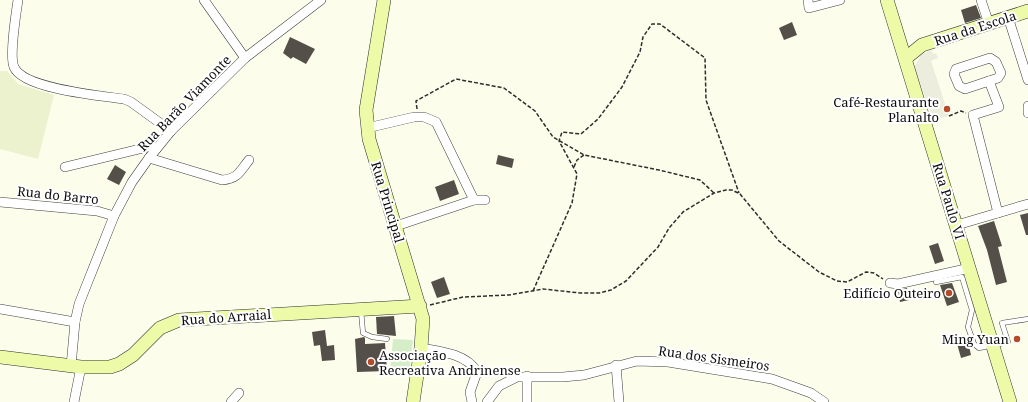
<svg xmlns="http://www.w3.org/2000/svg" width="1028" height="402" font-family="'Noto Serif',serif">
  <rect width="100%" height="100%" fill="#fcfeeb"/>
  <path fill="#ebf2cd" d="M0,71h7l11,13 36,11 -16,64 -38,-10z"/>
  <path fill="#d6eec8" d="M393,339l20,1 -4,34 -19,-2z"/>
  <path fill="#eceddc" d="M931,50l2,4 3,-1 2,5 -7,3 18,55 -16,4 -15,-43 -4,-4v-5l7,-13z"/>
  <g fill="#545049">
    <path d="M976,5l5,13 -16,5 -4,-13z"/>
    <path d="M792,22l5,13 -13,5 -5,-12z"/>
    <path d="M290,37l25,12 -9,15 -13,-7 -2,2 -8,-6z"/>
    <path d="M498,155l16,4 -2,9 -16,-4z"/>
    <path d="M115,165l11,7 -7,13 -12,-6z"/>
    <path d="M454,180l5,14 -19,7 -5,-14z"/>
    <path d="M1028,213v22h-2l-6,-20z"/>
    <path d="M994,221l8,25 -4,1 9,35 -11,3 -9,-35 -9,-24z"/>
    <path d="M938,243l6,18 -9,3 -6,-18z"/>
    <path d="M444,277l6,17 -13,4 -6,-16z"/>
    <path d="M952,283l7,19 -12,4 -7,-21z"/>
    <path d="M907,288l2,12 -9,2 -2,-12z"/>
    <path d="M394,316l2,20 -19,-2 -1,-17z"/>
    <path d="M325,330l2,16 7,-1 1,15 -13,1 -2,-16 -6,1 -2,-14z"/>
    <path d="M364,337l1,1v6l20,-1 2,28 -30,1 -2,-33z"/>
    <path d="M967,337l4,18 -10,3 -5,-18z"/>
  </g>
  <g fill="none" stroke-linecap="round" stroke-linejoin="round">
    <g stroke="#3f3f3f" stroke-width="5.5">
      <g id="lane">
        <path d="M936,282l26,-5 10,33 -4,17 6,17 5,4 29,-6 -6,-19 26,-4"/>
        <path d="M361,311l2,22 9,4 15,2"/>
      </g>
    </g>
    <g stroke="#3f3f3f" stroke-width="10">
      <g id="street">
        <path d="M18,0c-2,14 -9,56 -4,67 9,22 88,29 110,32l7,3 40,29"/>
        <path d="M204,0l41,58"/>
        <path d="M808,0l1,8 31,-8"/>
        <path d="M981,0l8,24"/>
        <path d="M1008,17l20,63"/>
        <path d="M990,58l6,4 5,11 -3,5 -33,11 -6,-3 -5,-12 2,-5z"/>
        <path d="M989,81l10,26 -26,8 25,98"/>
        <path d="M1028,106v7"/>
        <path d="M367,128l47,-11h10l12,5 38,78"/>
        <path d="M149,158l73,22c16,-1 18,-9 27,-20"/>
        <path d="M65,167l87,-21 4,3"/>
        <path d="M0,202l97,9 17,5"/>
        <path d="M957,225l71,-21"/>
        <path d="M396,226l78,-26h11"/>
        <path d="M890,283l8,1 72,-16"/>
        <path d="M0,309l75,13"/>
        <path d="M421,348c19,3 46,6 56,24l-7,20 2,10"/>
        <path d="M616,365l3,37"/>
        <path d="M71,366l4,-44 4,-18 35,-88 18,-34 17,-24 22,-27 74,-73 76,-58"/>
        <path d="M527,376v26"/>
        <path d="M74,402l7,-35"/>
        <path d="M231,402l8,-9"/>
        <path d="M487,402l12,-16 18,-9h46l21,-2 53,-14 31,1 104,17 39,14 13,9"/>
      </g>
    </g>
    <g stroke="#2e2e2e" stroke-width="14">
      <g id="secondary">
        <path d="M384,0l-18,110 3,29 54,180 -2,29 -8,54"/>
        <path d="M887,0l123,402"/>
        <path d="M906,58l16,-13 106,-34"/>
        <path d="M0,357l81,10h29l9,-3 14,-9 27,-27 19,-8 241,-14"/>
      </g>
    </g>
    <g stroke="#2e2e2e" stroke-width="1.5" stroke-dasharray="4 2" stroke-linecap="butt">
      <path d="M417,109l-1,-8 40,-22 48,9 31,23 18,26 31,18 75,15 41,10 14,13"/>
      <path d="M949,116l12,-5 5,2"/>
      <path d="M574,167l3,-7 7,-5"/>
      <path d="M533,291l39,-88 5,-29 -18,-33 3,-9 19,2 17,-15 24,-32 18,-35 3,-15 9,-13h8l45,34 1,42 33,93"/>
      <path d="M430,305l33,-8 46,-2 34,-6 37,4h19l12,-3 15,-9 32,-34 11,-19 14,-16 31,-19 12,-3h6l8,4 39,47 40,31 18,9 10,1 19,-10 8,1 9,6"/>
    </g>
    <use href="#lane" stroke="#fff" stroke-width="4.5"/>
    <use href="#street" stroke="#fff" stroke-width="9"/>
    <use href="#secondary" stroke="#edfba9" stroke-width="13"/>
  </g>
  <g fill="#b44b2b" stroke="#fff" stroke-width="1.5">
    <circle cx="947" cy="109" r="4"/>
    <circle cx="949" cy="293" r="4"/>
    <circle cx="1017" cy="339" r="4"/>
    <circle cx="371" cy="362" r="4"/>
  </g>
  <g text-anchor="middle" stroke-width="4" stroke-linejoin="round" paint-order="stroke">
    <g font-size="13" fill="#0c0c0c" stroke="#fff">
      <text transform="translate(975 28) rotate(-18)" y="5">Rua da Escola</text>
      <text transform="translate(184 103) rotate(-46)" y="5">Rua Barão Viamonte</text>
      <text transform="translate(58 195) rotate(6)" y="5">Rua do Barro</text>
      <text transform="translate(949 201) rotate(73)" y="5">Rua Paulo VI</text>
      <text transform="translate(388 202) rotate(73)" y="5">Rua Principal</text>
      <text transform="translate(226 317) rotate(-4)" y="5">Rua do Arraial</text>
      <text transform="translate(714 358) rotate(8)" y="5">Rua dos Sismeiros</text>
    </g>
    <g font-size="13" fill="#0c0c0c" stroke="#fff" text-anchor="end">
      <text x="939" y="107">Café-Restaurante<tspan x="939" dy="15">Planalto</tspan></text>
      <text x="941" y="298">Edifício Outeiro</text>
      <text x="1009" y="344">Ming Yuan</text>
      <text x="379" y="360" text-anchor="start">Associação<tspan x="379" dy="15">Recreativa Andrinense</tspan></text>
    </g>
  </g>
</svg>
